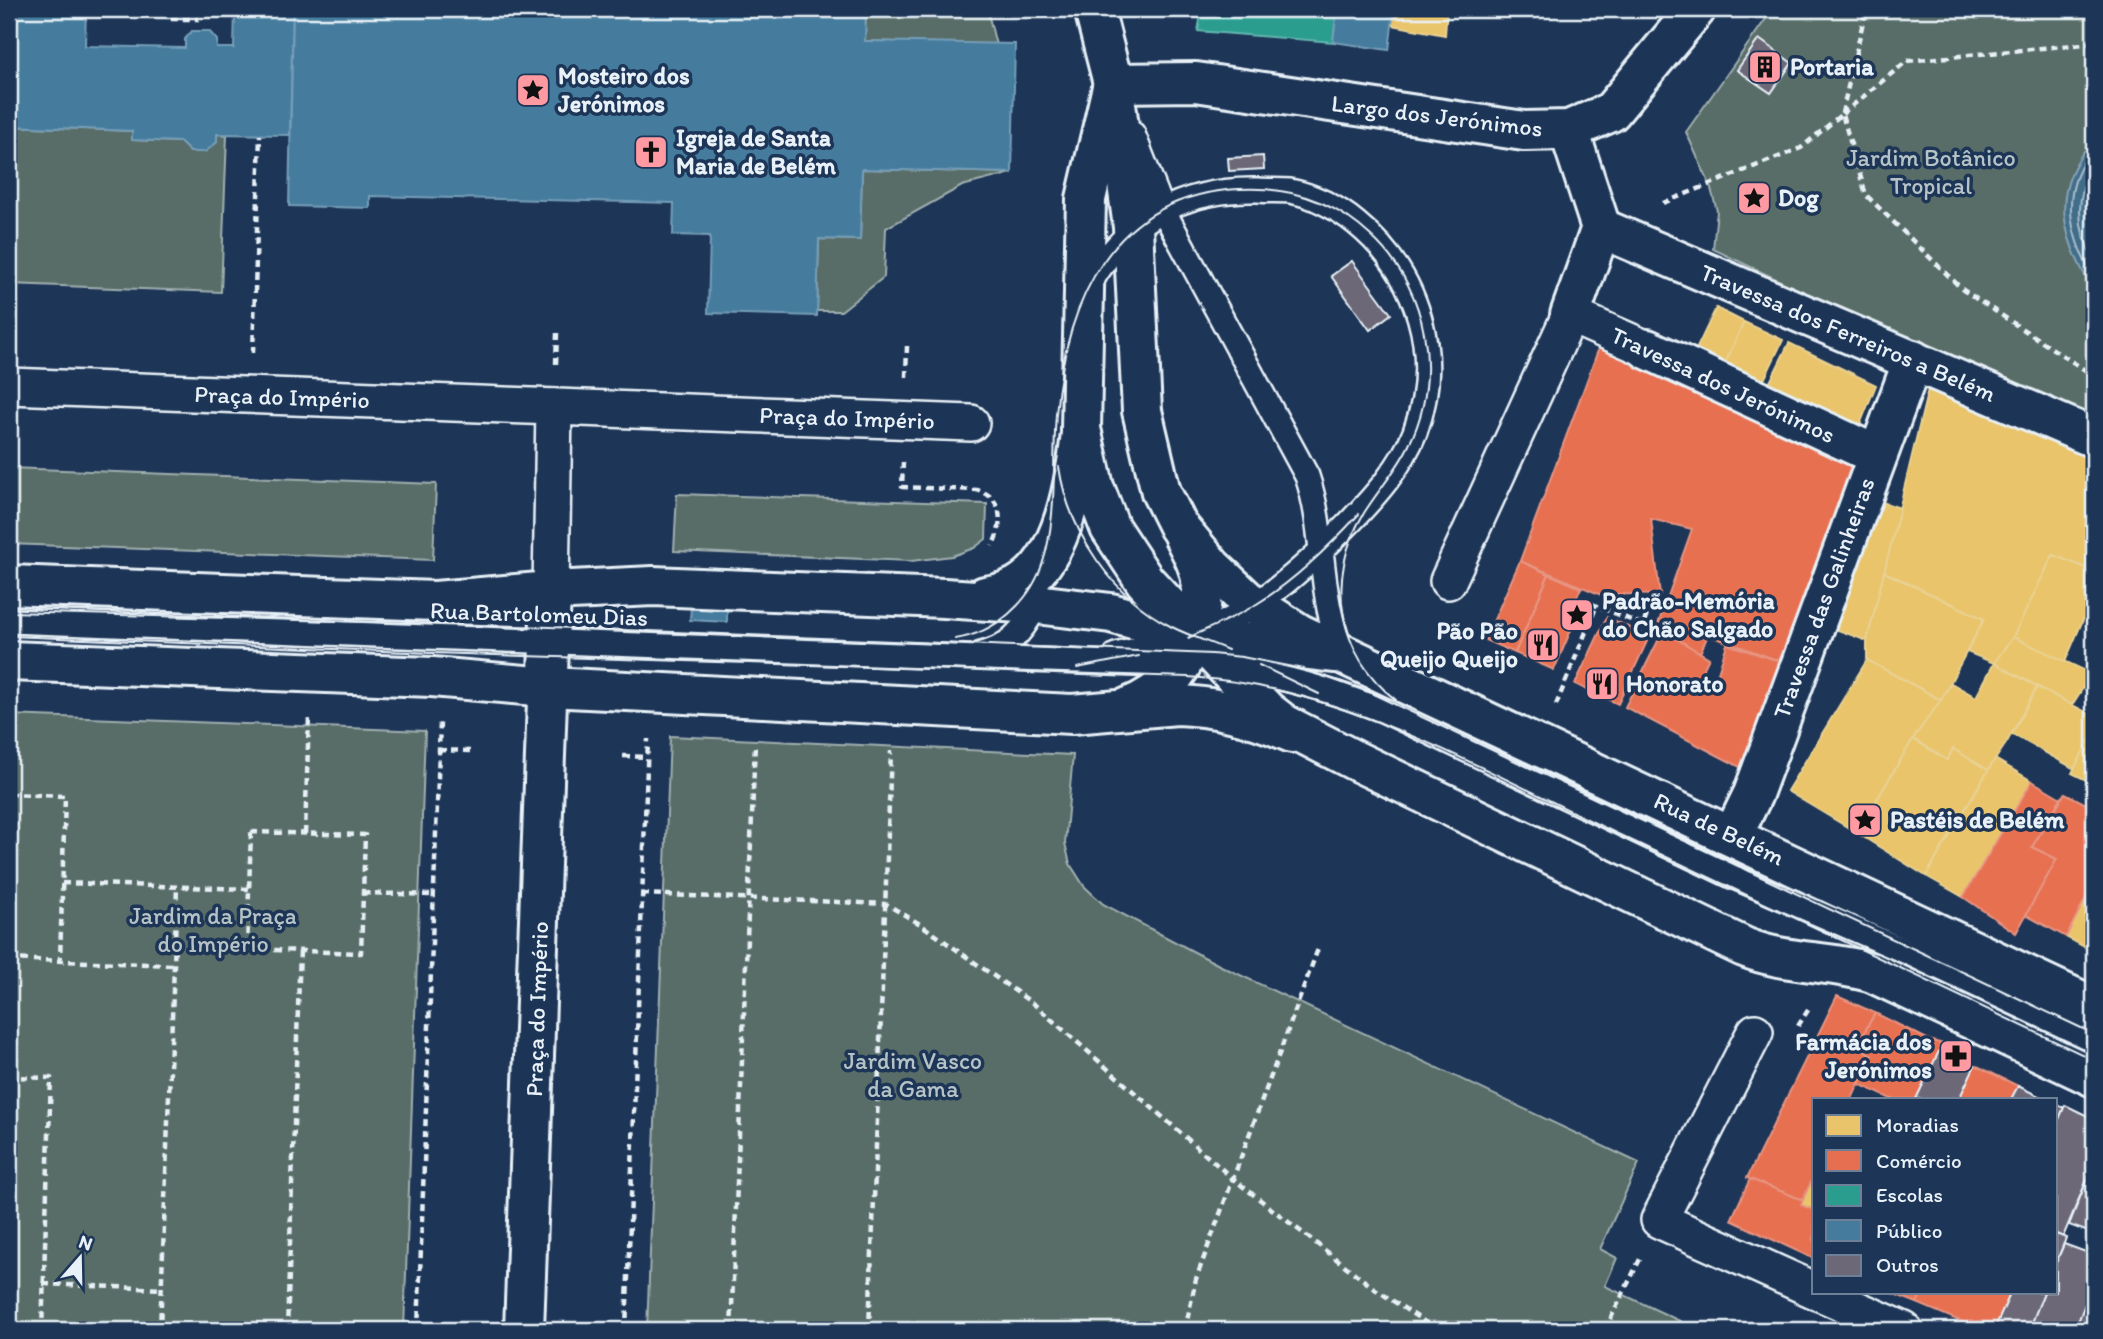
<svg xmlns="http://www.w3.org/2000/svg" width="2103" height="1339" font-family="Itim,sans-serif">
  <rect width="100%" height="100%" fill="#1d3557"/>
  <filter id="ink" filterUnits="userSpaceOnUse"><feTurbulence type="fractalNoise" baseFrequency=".0143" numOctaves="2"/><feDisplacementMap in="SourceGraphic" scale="14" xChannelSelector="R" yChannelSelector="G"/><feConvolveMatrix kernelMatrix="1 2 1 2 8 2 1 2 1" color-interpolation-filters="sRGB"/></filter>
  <g filter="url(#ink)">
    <g fill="#596d68" stroke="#a0afb0" stroke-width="2">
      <path d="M866,9h121l9,36 -131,-4z"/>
      <path d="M1773,9h321v421l-381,-181 4,-38 -7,-26 -24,-53z"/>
      <path d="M9,126l123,5v9l48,2 10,10h14l13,-10v-8l10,1 -6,157 -212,-8z"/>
      <path d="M862,169l150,4 -50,13 -76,42 -2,49 -43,34h-24l2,-72 41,1z"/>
      <path d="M9,468l427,16 -3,76 -424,-16z"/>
      <path d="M677,494l310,10 -1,35 -12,9 -22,8 -41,5 -237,-10z"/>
      <path d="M9,715l416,16 -21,599h-395z"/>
      <path d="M670,736l403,19 -8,88 5,21 14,22 19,18 116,61 420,198 -39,86 17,9 -12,28 77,36 -4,8h-1031z"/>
    </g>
    <path fill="#426d89" stroke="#84a2b5" stroke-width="2" d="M2094,139v152c-33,-54 -46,-101 0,-152z"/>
    <g fill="#e9c46a" stroke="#e9d295" stroke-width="2">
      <path d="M1394,9h53l-2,26 -53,-10z"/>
      <path d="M1716,308l28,14 -21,46 -29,-14z"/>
      <path d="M1744,322l39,18 -21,44 -39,-16z"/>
      <path d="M1789,343l87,42 -19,47 -90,-44z"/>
      <path d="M1930,381l164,72v118l-41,-16 -42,87 -17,21 -27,-11 17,-33 -100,-47z"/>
      <path d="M1873,499l27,9 -33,133 -32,-12z"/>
      <path d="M2053,555l41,16v31l-3,-1 -26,61 -52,-25z"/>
      <path d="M1884,572l100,47 -43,81 -74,-40v-19z"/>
      <path d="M2094,633v61l-11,-6z"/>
      <path d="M2013,637l73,34 -3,17 -11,17 -78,-42z"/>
      <path d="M1867,660l74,40 -28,39 -56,94 -70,-42z"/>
      <path d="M1994,663l43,24 -30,55 -19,28 -35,-21 -6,11 -34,-21 28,-39 10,-17 25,14z"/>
      <path d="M2037,687l57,29v15l-19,38 -63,-35z"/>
      <path d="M2094,731v53l-22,-11z"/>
      <path d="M1913,739l34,21 6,-11 35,21 -62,106 -69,-43z"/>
      <path d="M1995,759l37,22 -69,116 -37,-21z"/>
      <path d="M2094,882v70l-28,-15z"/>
      <path d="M1814,1175v35l-13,-5z"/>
    </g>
    <g fill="#e76f51" stroke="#e79683" stroke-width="2">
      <path d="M1600,345l255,108 -70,210 -77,-28 -8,18 -43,-26 35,-98 -41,-10 9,76 -43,-1 1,8 -98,-41z"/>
      <path d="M1520,561l29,13 -34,79 -30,-13z"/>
      <path d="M1549,574l32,14 -15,32 8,3 -20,47 -39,-17z"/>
      <path d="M1607,617l42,20 -31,67 -43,-20z"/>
      <path d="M1663,631l46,27 -10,20 15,7 13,-41 58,19 -41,106 -119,-62z"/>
      <path d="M2032,781l29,17 -29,49 25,12 -41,74 -53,-36z"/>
      <path d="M2065,793l29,15v74l-28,55 -40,-22 31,-56 -25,-12z"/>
      <path d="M1837,996l38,17 -18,33 15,9 -20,44h-38v76l-11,25 -56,-22z"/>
      <path d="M1875,1013l54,27 14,4 -27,55h-25l-32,-15 13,-29 -15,-9z"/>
      <path d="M1975,1065l43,21 -7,13h-52z"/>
      <path d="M1750,1179l53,21 -2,5 13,5v49l-83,-39z"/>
      <path d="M1889,1292h34l-6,11z"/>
      <path d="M1923,1292h88l-17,38h-13l-64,-27z"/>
    </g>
    <path fill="#2a9d8f" stroke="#63b6ae" stroke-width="2" d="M1202,9h135l-4,33 -135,-11z"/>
    <g fill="#457b9d" stroke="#769eb8" stroke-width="2">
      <path d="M9,9h77l-1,37 100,2v-9l7,-8h17l8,9v8h17l1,-39h58l-3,126 -73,-1v8l-12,10h-15l-10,-10 -48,-2v-9l-123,-5z"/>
      <path d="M293,9h573l-1,32 150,3 -3,129 -150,-4 -2,71 -41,-1 -2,77 -109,-3 2,-77 -37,-1 1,-32 -304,-7v12l-81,-2z"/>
      <path d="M1337,9h57l-5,41 -56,-8z"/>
      <path d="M691,607l36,1v14l-37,-2z"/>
    </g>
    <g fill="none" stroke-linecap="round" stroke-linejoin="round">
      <g stroke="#a6bccc" stroke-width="2">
        <path d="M2094,149c-36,40 -25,87 0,129"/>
        <path d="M2094,162c-19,33 -19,65 0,99"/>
      </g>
    </g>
    <g fill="#6c6877" stroke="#e8f1f8" stroke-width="2">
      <path d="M1759,39l33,24 -21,30 -34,-23z"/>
      <path d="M1263,156l1,13 -35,2 -1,-13z"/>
      <path d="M1352,261l39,53 -21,16 -39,-54z"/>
      <path d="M1941,1047l34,18 -16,34h-43z"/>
      <path d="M2018,1086l27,13h-34z"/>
      <path d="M2056,1104l8,4 -8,18z"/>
      <path d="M2065,1105l29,14v44l-31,74 -7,-3v-108z"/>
      <path d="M2094,1163v71l-25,-9z"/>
      <path d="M2056,1234l10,4 -10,25z"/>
      <path d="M2064,1244l30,11v27l-19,48h-46l15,-38h12v-29z"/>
      <path d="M2092,1286l2,1v43h-19z"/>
      <path d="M2011,1292h33l-15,38h-35z"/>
    </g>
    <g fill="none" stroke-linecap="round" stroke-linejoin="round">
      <g stroke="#e8f1f8" stroke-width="28">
        <g id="service">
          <path d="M1133,134l29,74 145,268c20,59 10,125 38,182"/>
          <path d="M1089,285c37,-65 94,-97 169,-95 11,1 22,0 32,1 23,4 48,17 66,32 63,51 87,133 59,209 -13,34 -40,64 -65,90 -44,45 -96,93 -157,114 -25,8 -52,12 -77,19"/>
          <path d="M9,621l1179,45"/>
          <path d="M981,654c32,-6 49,-32 59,-60"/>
          <path d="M1225,668c57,7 107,22 160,43l349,166 175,76 185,87"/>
        </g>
      </g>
      <g stroke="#e8f1f8" stroke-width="40">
        <g id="pedestrian">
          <path d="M9,386l962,37"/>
          <path d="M1448,581l122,-266 77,34"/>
          <path d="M551,591l3,-184"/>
          <path d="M1755,1032l-96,188 155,70"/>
          <path d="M1818,1292l86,38"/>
        </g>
      </g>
      <g stroke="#e8f1f8" stroke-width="44">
        <g id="minor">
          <path d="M1113,83l83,-1 328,49 45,-1 42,-18 85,-103"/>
          <path d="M1569,130l32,98 -31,87"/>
          <path d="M1601,228l493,210"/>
          <path d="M1647,349l229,106"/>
          <path d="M1733,835l20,-41 160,-434"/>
          <path d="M524,1330l27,-739"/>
        </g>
      </g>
      <g stroke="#e8f1f8" stroke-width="44">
        <g id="tertiary">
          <path d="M9,585l426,16 116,-10 102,-5 291,12 92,6 75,9 83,23 140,17"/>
          <path d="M985,596c14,-2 29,-6 40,-15 39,-28 51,-103 56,-148"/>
          <path d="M9,661l423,16 117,10 523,27 105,-9c41,1 77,11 115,28"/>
          <path d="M1129,707c15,-6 33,-17 44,-30 20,-25 32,-66 28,-97 -2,-16 -11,-31 -18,-45"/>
        </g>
      </g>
      <g stroke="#e8f1f8" stroke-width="44">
        <g id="secondary">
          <path d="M1094,9l19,74 20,144 9,184 19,81 17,34 34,41 35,33 53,34 794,373"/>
          <path d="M1113,83l-27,116 -5,230 13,58 16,41 35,53 121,129 18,14 70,36 390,187c41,17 87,13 129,26l221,104"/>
        </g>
      </g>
      <g stroke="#e8f1f8" stroke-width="4.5" stroke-dasharray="7 5" stroke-linecap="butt">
        <path d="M165,9l5,10h29"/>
        <path d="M1024,9h3"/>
        <path d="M1842,113l24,-104"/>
        <path d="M1842,114l65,-53 187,-18"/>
        <path d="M1663,203l138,-55 41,-34 24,81 97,95 131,86"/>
        <path d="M253,353l7,-218"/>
        <path d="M556,364l1,-31"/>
        <path d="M906,377l1,-31"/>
        <path d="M903,462l-1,25 75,3c27,7 27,35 15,56"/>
        <path d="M1580,599l63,26 8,-21"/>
        <path d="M1556,705l41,-100"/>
        <path d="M439,750l31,1"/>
        <path d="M623,756l24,1"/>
        <path d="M9,794l56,2 -5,165"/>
        <path d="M251,832l114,3 -4,118 -114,-4z"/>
        <path d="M305,834l4,-118"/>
        <path d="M62,883l187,6"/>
        <path d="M363,893l71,2"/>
        <path d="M642,894l244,10 34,20 115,81 197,173 143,111 62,41"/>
        <path d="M9,959l164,6"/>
        <path d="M1798,1026l12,-19"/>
        <path d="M9,1077l42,1 -9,252"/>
        <path d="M43,1284l119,5"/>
        <path d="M160,1330l17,-443"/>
        <path d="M287,1330l13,-380"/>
        <path d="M418,1330l22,-608"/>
        <path d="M626,1330l22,-591"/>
        <path d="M731,1330l24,-587"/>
        <path d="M869,1330l22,-579"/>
        <path d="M1185,1330l11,-51 123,-333"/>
        <path d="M1605,1330l35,-71"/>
      </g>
      <use href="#service" stroke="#1d3557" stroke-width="23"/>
      <use href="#pedestrian" stroke="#1d3557" stroke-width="35"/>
      <use href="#minor" stroke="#1d3557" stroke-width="38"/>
      <use href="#tertiary" stroke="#1d3557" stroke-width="38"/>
      <use href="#secondary" stroke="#1d3557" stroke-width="38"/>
      <g stroke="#e8f1f8" stroke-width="2">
        <path d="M1059,467c10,66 54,130 113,160 18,9 37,15 56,23"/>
        <path d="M9,612l541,15 662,27 30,3 61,12 68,24 723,341"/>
        <path d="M9,636l424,17 755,24c148,7 302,96 434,159 157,74 315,148 472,224"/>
        <path d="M1188,638c21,-10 43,-19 64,-31 41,-25 75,-58 107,-93"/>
        <path d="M955,639c40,-6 74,-36 87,-74 16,-47 10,-102 14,-151 10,-113 55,-218 183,-225 51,-3 95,12 132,47 57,53 72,139 38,209 -11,24 -31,45 -45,68 -39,64 -27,141 32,187"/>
        <path d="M1259,665l60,29"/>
        <path d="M1077,668l62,-12"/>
      </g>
    </g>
  </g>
  <defs>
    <g id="building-square" transform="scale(1.75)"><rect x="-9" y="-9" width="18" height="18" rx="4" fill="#ff9aa2" stroke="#1d3557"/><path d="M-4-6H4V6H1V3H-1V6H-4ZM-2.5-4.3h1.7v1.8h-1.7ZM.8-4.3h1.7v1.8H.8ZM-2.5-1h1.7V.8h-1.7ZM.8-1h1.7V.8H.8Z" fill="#111"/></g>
    <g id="sight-square" transform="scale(1.75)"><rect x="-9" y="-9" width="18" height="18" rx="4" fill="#ff9aa2" stroke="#1d3557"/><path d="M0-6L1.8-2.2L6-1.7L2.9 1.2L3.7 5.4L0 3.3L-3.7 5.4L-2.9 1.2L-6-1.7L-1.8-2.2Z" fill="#111"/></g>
    <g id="church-square" transform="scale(1.75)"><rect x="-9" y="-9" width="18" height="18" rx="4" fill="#ff9aa2" stroke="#1d3557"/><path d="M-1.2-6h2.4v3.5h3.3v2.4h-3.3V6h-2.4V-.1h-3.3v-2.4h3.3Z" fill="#111"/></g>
    <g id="restaurant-square" transform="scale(1.75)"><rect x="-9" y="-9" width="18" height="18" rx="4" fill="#ff9aa2" stroke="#1d3557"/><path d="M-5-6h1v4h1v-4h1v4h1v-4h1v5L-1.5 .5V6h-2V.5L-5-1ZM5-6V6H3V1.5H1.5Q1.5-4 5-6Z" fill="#111"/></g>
    <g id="pharmacy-square" transform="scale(1.75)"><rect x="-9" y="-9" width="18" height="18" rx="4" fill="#ff9aa2" stroke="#1d3557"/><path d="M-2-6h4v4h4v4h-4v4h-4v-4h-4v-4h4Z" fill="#111"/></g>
  </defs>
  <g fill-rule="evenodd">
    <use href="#building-square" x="1765" y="67"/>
    <use href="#sight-square" x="533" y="90"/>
    <use href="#church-square" x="651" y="152"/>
    <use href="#sight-square" x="1754" y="198"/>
    <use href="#sight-square" x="1577" y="615"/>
    <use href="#restaurant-square" x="1543" y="645"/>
    <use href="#restaurant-square" x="1602" y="684"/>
    <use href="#sight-square" x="1865" y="820"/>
    <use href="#pharmacy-square" x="1956" y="1056"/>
  </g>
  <g text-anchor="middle" stroke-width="7" stroke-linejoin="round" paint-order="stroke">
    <g font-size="24" font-weight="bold" fill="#e8f1f8" stroke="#1d3557" text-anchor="start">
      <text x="1790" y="75">Portaria</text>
      <text x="558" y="84">Mosteiro dos<tspan x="558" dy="28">Jerónimos</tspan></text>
      <text x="676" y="146">Igreja de Santa<tspan x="676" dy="28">Maria de Belém</tspan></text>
      <text x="1778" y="206">Dog</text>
      <text x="1602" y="609">Padrão-Memória<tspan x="1602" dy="28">do Chão Salgado</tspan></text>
      <text x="1518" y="639" text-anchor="end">Pão Pão<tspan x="1518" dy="28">Queijo Queijo</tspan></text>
      <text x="1626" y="692">Honorato</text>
      <text x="1890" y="828">Pastéis de Belém</text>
      <text x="1932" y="1050" text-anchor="end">Farmácia dos<tspan x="1932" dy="28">Jerónimos</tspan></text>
    </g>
    <g font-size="24" fill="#e8f1f8" stroke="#1d3557">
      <text transform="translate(1437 116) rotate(7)" y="8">Largo dos Jerónimos</text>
      <text transform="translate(1848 333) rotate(23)" y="8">Travessa dos Ferreiros a Belém</text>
      <text transform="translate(1723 385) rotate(25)" y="8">Travessa dos Jerónimos</text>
      <text transform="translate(282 397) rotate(2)" y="8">Praça do Império</text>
      <text transform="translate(847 418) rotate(2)" y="8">Praça do Império</text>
      <text transform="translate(1824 598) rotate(-70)" y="8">Travessa das Galinheiras</text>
      <text transform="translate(539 614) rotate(2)" y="8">Rua Bartolomeu Dias</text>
      <text transform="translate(1719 829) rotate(25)" y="8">Rua de Belém</text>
      <text transform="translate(537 1009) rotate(-88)" y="8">Praça do Império</text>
    </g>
    <g font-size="24" fill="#b6c3c6" stroke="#1d3557">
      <text x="1931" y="166">Jardim Botânico<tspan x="1931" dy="28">Tropical</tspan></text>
      <text x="213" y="924">Jardim da Praça<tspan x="213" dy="28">do Império</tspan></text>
      <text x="913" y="1069">Jardim Vasco<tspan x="913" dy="28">da Gama</tspan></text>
    </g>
  </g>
  <rect width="2103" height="1339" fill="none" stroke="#1d3557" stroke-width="35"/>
  <rect x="18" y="18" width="2068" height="1304" fill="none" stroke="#e8f1f8" stroke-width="2.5" filter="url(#ink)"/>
  <rect x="1812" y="1098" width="245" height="196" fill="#1d3557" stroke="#6e8097" stroke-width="2"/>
  <rect x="1826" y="1115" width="35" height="21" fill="#e9c46a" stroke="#6e8097" stroke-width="2"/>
  <text x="1876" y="1132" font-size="21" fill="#e8f1f8">Moradias</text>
  <rect x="1826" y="1150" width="35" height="21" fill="#e76f51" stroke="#6e8097" stroke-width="2"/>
  <text x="1876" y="1168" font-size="21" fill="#e8f1f8">Comércio</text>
  <rect x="1826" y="1185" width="35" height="21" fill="#2a9d8f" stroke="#6e8097" stroke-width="2"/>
  <text x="1876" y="1202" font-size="21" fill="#e8f1f8">Escolas</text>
  <rect x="1826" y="1220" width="35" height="21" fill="#457b9d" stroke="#6e8097" stroke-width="2"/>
  <text x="1876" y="1238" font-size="21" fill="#e8f1f8">Público</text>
  <rect x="1826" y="1255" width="35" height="21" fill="#6c6877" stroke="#6e8097" stroke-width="2"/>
  <text x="1876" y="1272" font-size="21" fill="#e8f1f8">Outros</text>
  <g transform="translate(80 1258) rotate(20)" stroke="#1d3557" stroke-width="5" paint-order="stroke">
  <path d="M0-5L12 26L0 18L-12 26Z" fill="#e8f1f8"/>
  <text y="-10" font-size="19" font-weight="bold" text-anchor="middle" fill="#e8f1f8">N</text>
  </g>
</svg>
